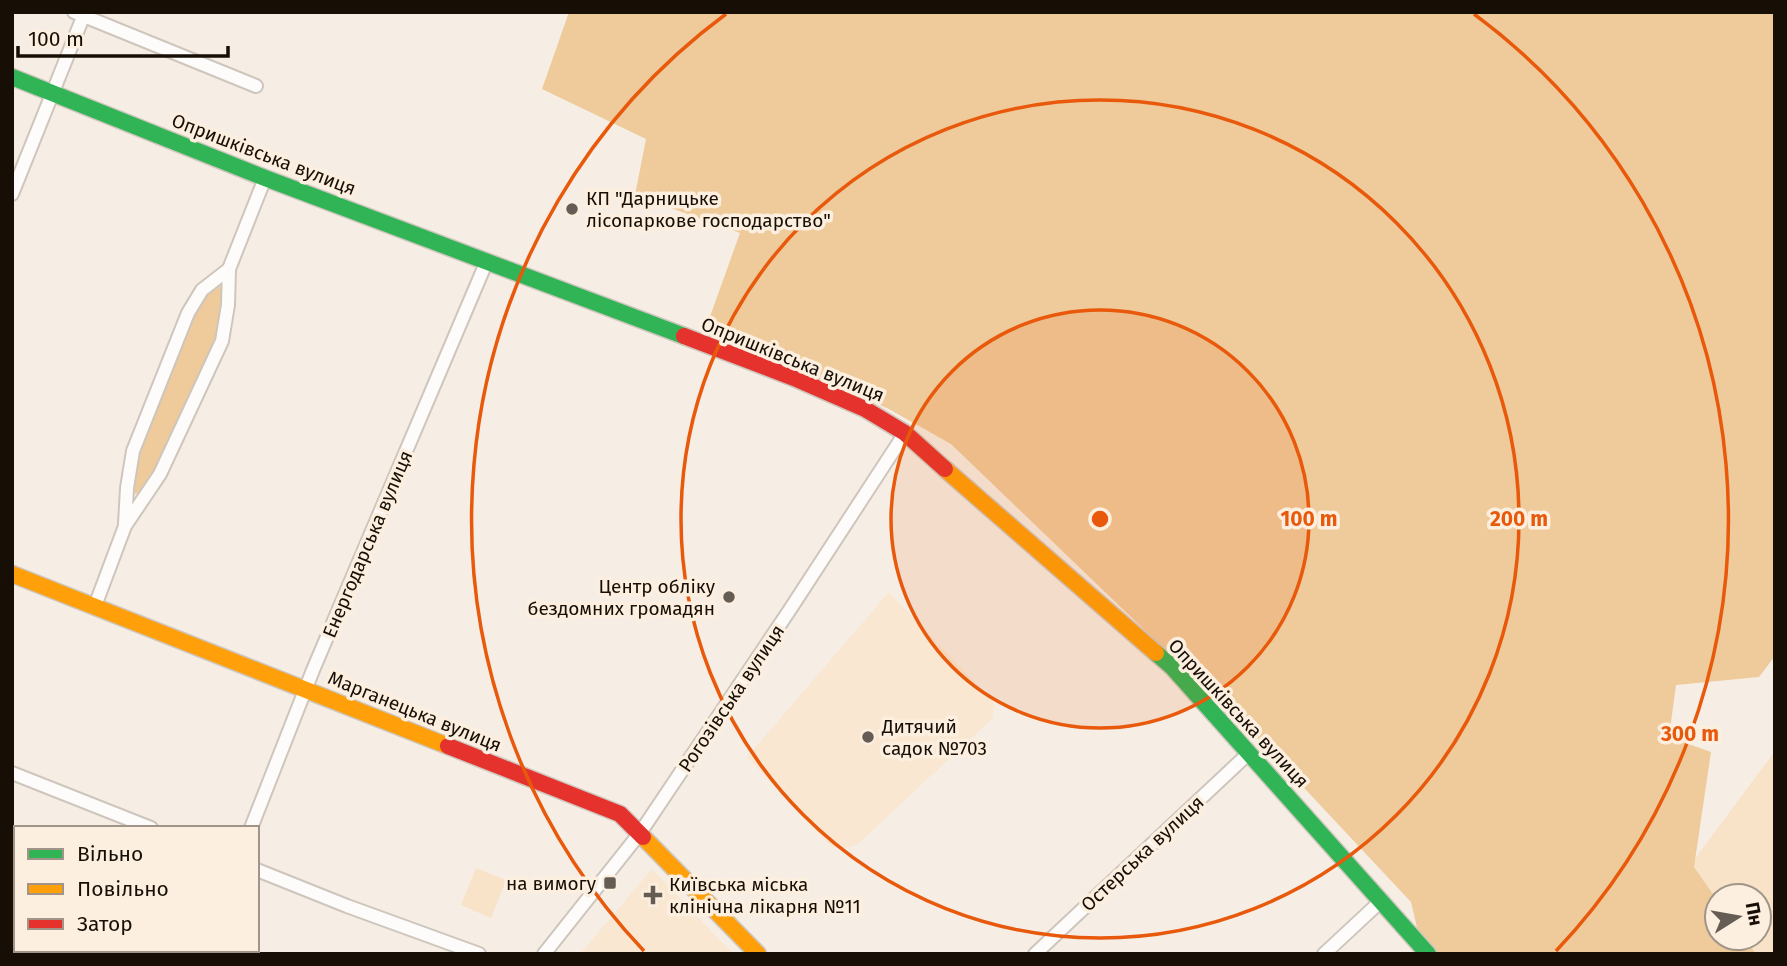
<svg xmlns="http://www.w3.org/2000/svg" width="1787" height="966" font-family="'Fira Sans',sans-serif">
  <rect width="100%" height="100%" fill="#f6eee5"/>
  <g fill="#f9e7d1">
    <path d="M889,592l105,111 -1,15 -136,127 -11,3 -14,-1 -85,-90z"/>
    <path d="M652,869l81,85h-153z"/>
  </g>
  <g fill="#f8e2c8" fill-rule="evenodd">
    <path d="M1775,751v203h-151zM1717,896h42v42h-42z"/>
    <path d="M476,868l30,12 -15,38 -30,-13z"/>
    <path d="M12,873l4,1v76h45l-2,4h-47z"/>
  </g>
  <g fill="#efca9a">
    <path d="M569,12h1206v644l-16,21 -83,8 -7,52 42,15 -17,115 23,33v38h27l12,16h-319l-19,-22 -7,-30 -150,-160 -310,-298 -64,-36 -102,-42 -82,-30 37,-103 -105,-38 11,-56 -104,-50z"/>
    <path d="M223,284l1,20 -6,34 -61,132 -15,23 -7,1c-11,-26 46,-148 59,-179l12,-19z"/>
  </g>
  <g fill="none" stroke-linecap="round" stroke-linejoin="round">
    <g stroke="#cec6bd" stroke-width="16">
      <g id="street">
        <path d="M74,12l182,74"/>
        <path d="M12,194l73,-182"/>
        <path d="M125,524l2,-36 6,-37 55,-138 14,-23 27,-21"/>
        <path d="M95,606l30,-80 35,-52 62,-133 6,-36 1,-36 36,-91"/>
        <path d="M12,773l139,55"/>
        <path d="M251,828l62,-158 173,-407"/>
        <path d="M257,870l90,36 132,48"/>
        <path d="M201,954l2,-4"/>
        <path d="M544,954l96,-121 149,-222 116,-178"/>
        <path d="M1035,954l214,-201"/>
        <path d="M1324,954l58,-54"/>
      </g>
    </g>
    <g stroke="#cec6bd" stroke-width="19">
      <g id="fast">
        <path d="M12,77l253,101 419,158"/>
        <path d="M1156,653l16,14 256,287"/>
      </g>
    </g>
    <g stroke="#cec6bd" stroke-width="19">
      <g id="slow">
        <path d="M945,469l211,184"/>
        <path d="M12,574l436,172"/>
        <path d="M643,837l115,117"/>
      </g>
    </g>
    <g stroke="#cec6bd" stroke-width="19">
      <g id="jam">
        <path d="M684,336l110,42 71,31 40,24 40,36"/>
        <path d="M448,746l172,68 23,23"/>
      </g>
    </g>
    <use href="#street" stroke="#fefcfb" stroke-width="12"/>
    <use href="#fast" stroke="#30b455" stroke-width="16"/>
    <use href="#slow" stroke="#ff9f0a" stroke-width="16"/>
    <use href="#jam" stroke="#e5322d" stroke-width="16"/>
  </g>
  <circle cx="1100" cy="519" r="209" fill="#e8590c" fill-opacity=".12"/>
  <g fill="none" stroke="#e8590c" stroke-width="3.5">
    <circle cx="1100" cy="519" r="209"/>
    <circle cx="1100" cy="519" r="419"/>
    <path d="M644 951A628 628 0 0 1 726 14M1474 14A628 628 0 0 1 1556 951"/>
  </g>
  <g fill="#655d54" stroke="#fcefdf" stroke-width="2.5">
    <circle cx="572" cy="209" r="7"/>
    <circle cx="729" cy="597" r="7"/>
    <circle cx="868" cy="737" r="7"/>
    <rect x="603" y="876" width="14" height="14" rx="3.5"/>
    <path d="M649.5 884.5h7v7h7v7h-7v7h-7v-7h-7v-7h7z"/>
  </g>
  <g text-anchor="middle" stroke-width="7" stroke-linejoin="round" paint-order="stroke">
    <g font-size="19" fill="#170f06" stroke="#fcefdf">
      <text transform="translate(264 154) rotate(21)" y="7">Опришківська вулиця</text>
      <text transform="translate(793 359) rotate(22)" y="7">Опришківська вулиця</text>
      <text transform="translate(367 544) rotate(-67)" y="7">Енергодарська вулиця</text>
      <text transform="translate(731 698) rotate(-56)" y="7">Рогозівська вулиця</text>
      <text transform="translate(415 711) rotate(22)" y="7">Марганецька вулиця</text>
      <text transform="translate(1239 713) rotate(47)" y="7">Опришківська вулиця</text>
      <text transform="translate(1142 853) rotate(-43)" y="7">Остерська вулиця</text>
    </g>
    <g font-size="19" fill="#170f06" stroke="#fcefdf" text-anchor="start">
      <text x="586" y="205">КП "Дарницьке<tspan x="586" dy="22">лісопаркове господарство"</tspan></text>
      <text x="715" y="593" text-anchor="end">Центр обліку<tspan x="715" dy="22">бездомних громадян</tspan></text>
      <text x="882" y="733">Дитячий<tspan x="882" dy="22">садок №703</tspan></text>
      <text x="596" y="890" text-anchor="end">на вимогу</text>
      <text x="669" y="891">Київська міська<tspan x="669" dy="22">клінічна лікарня №11</tspan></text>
    </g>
  </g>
  <circle cx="1100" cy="519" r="10" fill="#e8590c" stroke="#fcefdf" stroke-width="3.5"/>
  <g font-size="21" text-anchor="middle" font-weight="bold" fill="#e8590c" stroke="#fcefdf" stroke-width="7" stroke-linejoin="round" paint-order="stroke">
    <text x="1309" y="526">100 m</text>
    <text x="1519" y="526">200 m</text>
    <text x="1690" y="741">300 m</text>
  </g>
  <rect width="1787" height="966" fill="none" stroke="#170f06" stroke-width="28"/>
  <rect x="14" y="826" width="245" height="126" fill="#fcefdf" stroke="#a09588" stroke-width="2"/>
  <rect x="28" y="849" width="35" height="10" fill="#30b455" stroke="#a09588" stroke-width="2"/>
  <text x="77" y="861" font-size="21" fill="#170f06">Вільно</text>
  <rect x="28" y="884" width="35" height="10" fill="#ff9f0a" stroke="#a09588" stroke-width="2"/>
  <text x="77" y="896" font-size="21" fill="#170f06">Повільно</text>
  <rect x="28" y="919" width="35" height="10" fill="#e5322d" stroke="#a09588" stroke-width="2"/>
  <text x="77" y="931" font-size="21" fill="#170f06">Затор</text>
  <g transform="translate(1738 917) rotate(79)"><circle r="33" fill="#fcefdf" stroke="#a09588" stroke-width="2"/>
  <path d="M0-5L12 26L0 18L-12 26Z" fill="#655d54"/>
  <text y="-10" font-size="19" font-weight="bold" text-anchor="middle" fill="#170f06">Пн</text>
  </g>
  <path d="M18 46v10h210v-10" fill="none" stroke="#170f06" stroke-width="3.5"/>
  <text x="28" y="46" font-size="21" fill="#170f06" stroke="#fcefdf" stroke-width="5" paint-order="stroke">100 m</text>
</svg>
